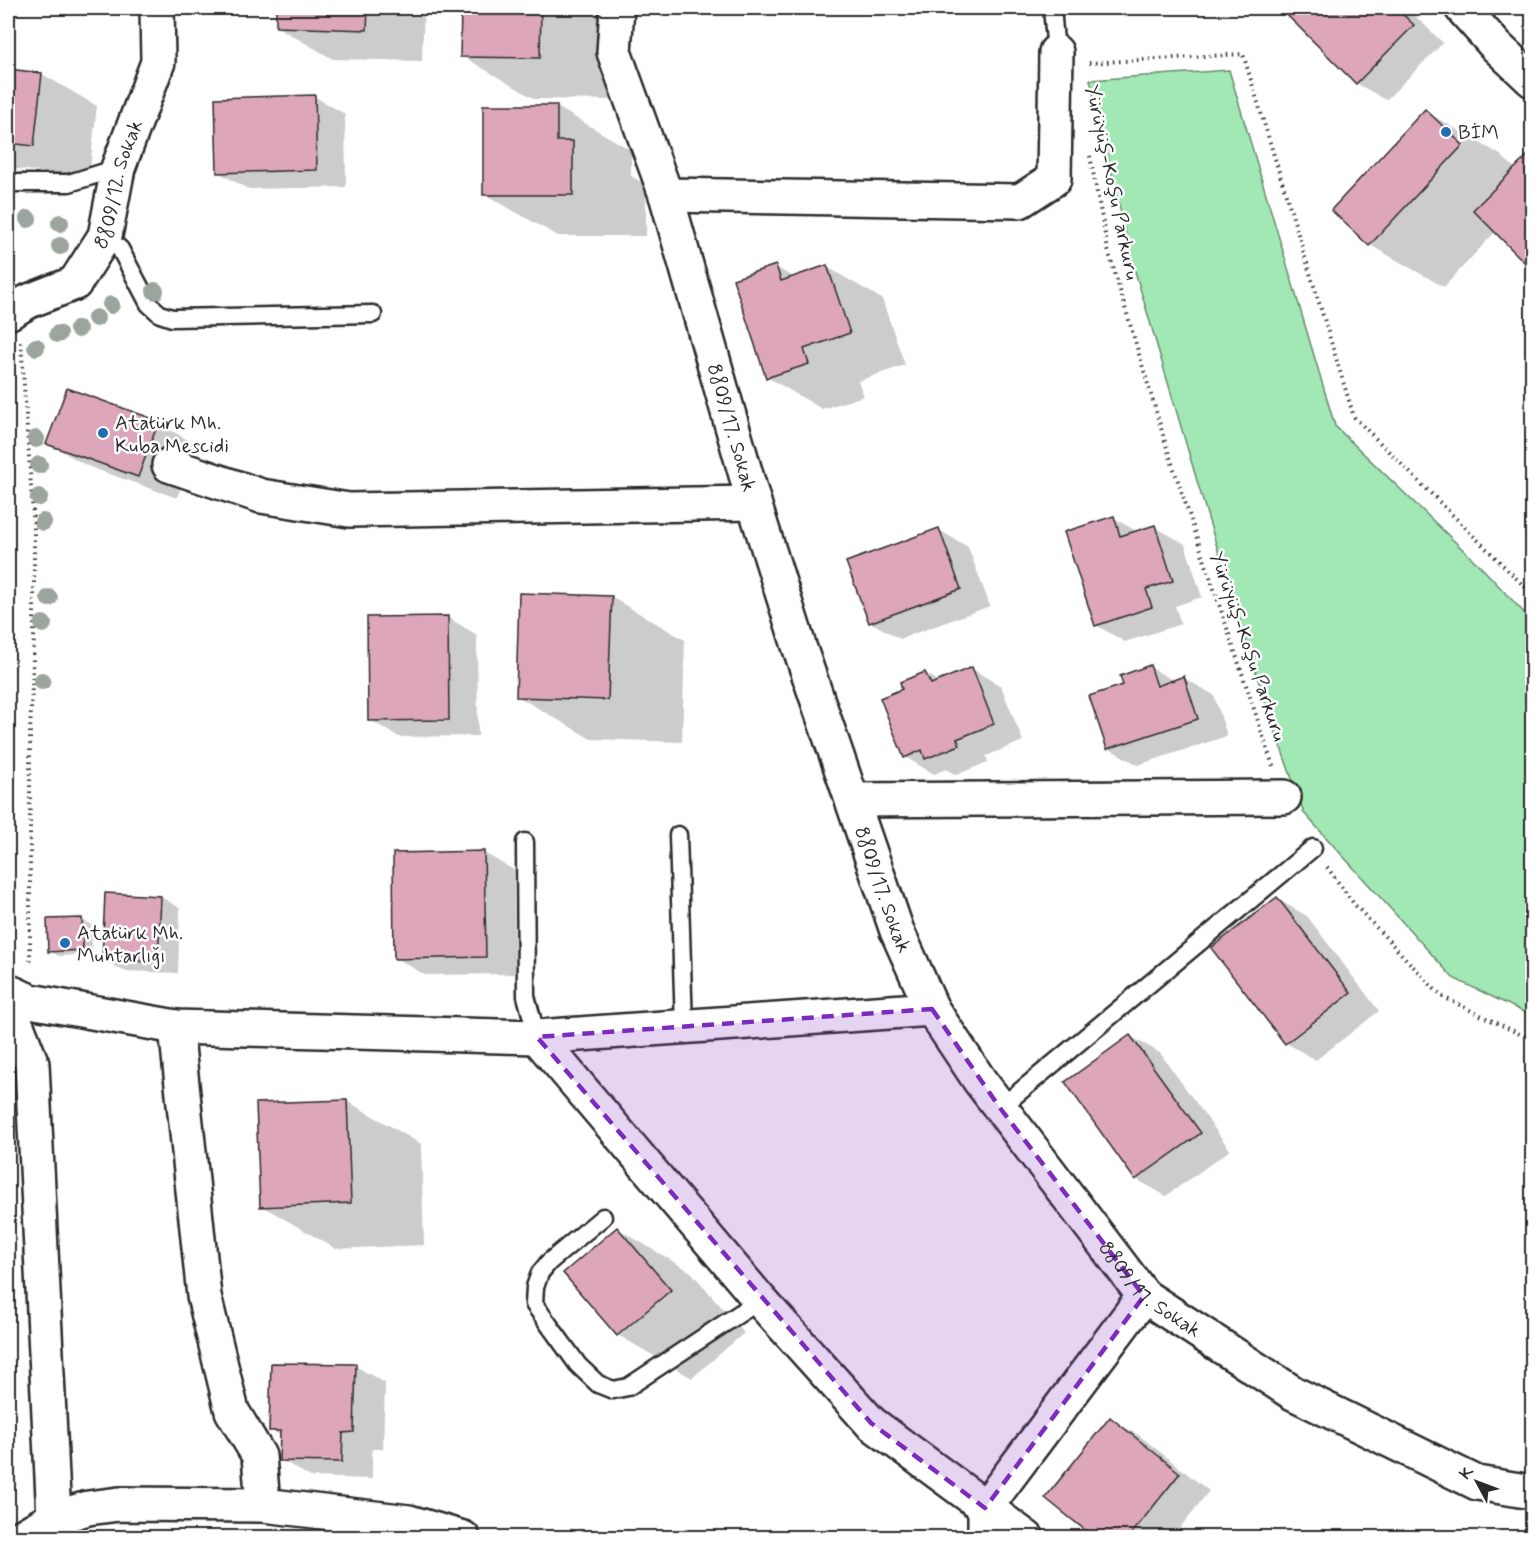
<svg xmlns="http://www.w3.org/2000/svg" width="1540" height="1545" font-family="Mynerve,sans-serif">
  <rect width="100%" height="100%" fill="#fff"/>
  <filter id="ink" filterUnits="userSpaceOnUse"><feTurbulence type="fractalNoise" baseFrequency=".0167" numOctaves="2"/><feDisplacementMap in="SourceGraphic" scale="12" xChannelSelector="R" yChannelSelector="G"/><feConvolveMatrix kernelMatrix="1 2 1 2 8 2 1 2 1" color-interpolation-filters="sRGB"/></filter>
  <g filter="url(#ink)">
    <path fill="#a2e8b4" stroke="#668a70" stroke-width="1.5" d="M1229,70l106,356 145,140 52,55v395l-79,-38 -149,-165 -37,-105 -59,-190 -76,-257 -42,-181z"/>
    <g fill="#0003">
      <path d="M278,8h146l-2,53 -89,-2 -56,-32z"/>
      <path d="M462,8h153l-1,92 -79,-1 -73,-43z"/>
      <path d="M1282,8h125l36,35 -57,57 -30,-17z"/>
      <path d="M8,71l34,3 55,32 -8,71 -81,-9z"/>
      <path d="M315,97l30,17 1,73 -98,2 -30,-17 -2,-73z"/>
      <path d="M557,107l74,43v26l15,9v51h-88l-74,-42z"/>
      <path d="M1425,111l74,43 17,15 16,-16v114l-36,-36 -52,56 -74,-42z"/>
      <path d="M775,267l20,11 32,-11 55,32 23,66 -47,16 6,15 -42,13 -55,-32z"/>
      <path d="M158,423l39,22 -20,53 -90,-32 -39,-23z"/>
      <path d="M1114,518l24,14 17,-5 30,17 17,53 -27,9 6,18 -56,18 -29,-17z"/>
      <path d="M939,530l29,17 22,59 -90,33 -30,-17z"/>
      <path d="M611,597l74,43 -3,102 -91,-3 -74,-43z"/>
      <path d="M447,617l30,18 1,101 -79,1 -29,-17z"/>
      <path d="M1150,667l24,14 10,-3 30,17 13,41 -89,29 -30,-17 17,-62z"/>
      <path d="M972,669l29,17 22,55 -37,15 2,6 -32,13 -10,-6 -12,5 -29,-17 -1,-67 21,-17 15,9z"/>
      <path d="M484,853l30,17 1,104 -90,1 -29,-17z"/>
      <path d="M161,897l19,11 -2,65 -54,-2 -20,-11z"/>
      <path d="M1277,899l30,17 72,95 -63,49 -30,-17z"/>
      <path d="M82,919l9,6 1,29 -33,2 -9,-5z"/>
      <path d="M1130,1036l30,17 70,97 -64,46 -30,-17 -69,-96z"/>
      <path d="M347,1101l74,43 3,101 -88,4 -74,-43z"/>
      <path d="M618,1229l73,43 53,61 -52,45 -74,-43 -53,-61z"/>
      <path d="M355,1366l30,17 -2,66h-11v30l-61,-2 -30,-17 1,-24 -11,-6z"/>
      <path d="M1111,1419l29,17 69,55 -37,47h-75z"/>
    </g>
    <g fill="#dda6bb" stroke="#2b2b2b" stroke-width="1.5">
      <path d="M276,8h92l-1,22 -91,-3z"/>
      <path d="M461,8h80l-1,50 -80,-1z"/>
      <path d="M1280,8h116l18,17 -58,59z"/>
      <path d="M8,69l34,4 -8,73 -26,-3z"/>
      <path d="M315,95l2,75 -100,3 -2,-75z"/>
      <path d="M483,105h74v36h16v54h-90z"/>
      <path d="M1425,109l38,36 -94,101 -38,-36z"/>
      <path d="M1532,151v119l-59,-60z"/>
      <path d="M776,265l5,16 46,-16 23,68 -46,16 5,15 -43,14 -33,-99z"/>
      <path d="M67,388l92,33 -21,56 -92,-33z"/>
      <path d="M1114,516l6,20 35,-11 18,56 -27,8 6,18 -57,19 -31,-94z"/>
      <path d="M939,528l22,61 -92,34 -23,-61z"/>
      <path d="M519,593l93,3 -4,104 -92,-3z"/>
      <path d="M448,616l1,104 -81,1 -1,-104z"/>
      <path d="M1150,665l7,21 27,-10 14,43 -91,30 -18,-53 34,-11 -3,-9z"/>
      <path d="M972,667l22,57 -37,15 3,6 -35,14 -3,-9 -18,8 -24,-60 22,-9 -2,-7 25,-10 6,12z"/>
      <path d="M484,851l2,106 -92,2 -1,-106z"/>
      <path d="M105,893l56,3 -3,66 -56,-2z"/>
      <path d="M1277,897l74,96 -66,51 -74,-96z"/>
      <path d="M82,918l1,32 -35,2 -1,-33z"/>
      <path d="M1130,1035l71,98 -66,47 -70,-98z"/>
      <path d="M347,1100l4,103 -91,4 -4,-104z"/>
      <path d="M617,1227l54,63 -54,46 -54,-63z"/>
      <path d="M271,1363l85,1 -2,68 -11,1 -1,29 -63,-1 1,-30h-11z"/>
      <path d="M1110,1417l70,56 -52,65h-33l-50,-40z"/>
    </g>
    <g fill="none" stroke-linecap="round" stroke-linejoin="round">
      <g stroke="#2b2b2b" stroke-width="21">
        <g id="lane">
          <path d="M1052,8l4,44"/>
          <path d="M8,183h61l49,-15"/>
          <path d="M105,236l15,13 29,55 11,10 12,4 201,-4"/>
          <path d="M678,835l6,192"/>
          <path d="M525,842l1,154 11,41"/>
          <path d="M1000,1108l313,-260"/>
          <path d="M603,1217l-54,45 -9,11 -5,14 -1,17 44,61 20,19 15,6 15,-3 132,-87"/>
        </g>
      </g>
      <g stroke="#2b2b2b" stroke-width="38">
        <g id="street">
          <path id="s1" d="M617,8l-3,44 52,143 88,308 45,143 98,285 35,78 48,72 164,215 149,97 184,90 55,9"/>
          <path d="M1462,8l34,38 36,34"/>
          <path d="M666,195l354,6 34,-22 2,-127"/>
          <path id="s2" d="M8,313l21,-12 46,-18 30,-47 13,-68 40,-106 -1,-54"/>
          <path d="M169,465l92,31 88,14 405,-7"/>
          <path d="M852,800l432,-3"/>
          <path d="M8,991l22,10 146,26 361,10 395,-28"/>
          <path d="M8,1003l24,61 22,454"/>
          <path d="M176,1027l28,269 28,115 27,45 4,49"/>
          <path d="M537,1037l223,263 111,123 156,115"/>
          <path d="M19,1538l35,-20 34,-10 31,-4 144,1 146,17 54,16"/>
          <path d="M985,1538v-30l159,-212"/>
        </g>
      </g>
      <g stroke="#2b2b2b" stroke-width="4" stroke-dasharray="1.5 4.5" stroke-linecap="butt">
        <path d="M1089,63l154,-9 111,363 178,177"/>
        <path d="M1090,156l18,94 58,195 107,321"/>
        <path d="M21,342l13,188v107l-4,96v231"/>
        <path d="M1327,867l27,37 87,92 91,44"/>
      </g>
      <use href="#lane" stroke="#fff" stroke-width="16"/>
      <use href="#street" stroke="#fff" stroke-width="33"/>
    </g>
    <g fill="#9ba49d">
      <circle cx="28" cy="219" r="9"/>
      <circle cx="60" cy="223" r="9"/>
      <circle cx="60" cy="246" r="9"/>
      <circle cx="155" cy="291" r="9"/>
      <circle cx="111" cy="305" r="9"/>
      <circle cx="96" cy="318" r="9"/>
      <circle cx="78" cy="329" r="9"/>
      <circle cx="58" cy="334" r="9"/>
      <circle cx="36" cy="347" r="9"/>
      <circle cx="36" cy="439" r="9"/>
      <circle cx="39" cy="465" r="9"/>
      <circle cx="39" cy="497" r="9"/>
      <circle cx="43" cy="522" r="9"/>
      <circle cx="49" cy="598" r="9"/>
      <circle cx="43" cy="624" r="9"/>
      <circle cx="42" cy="681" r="9"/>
    </g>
  </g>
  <path fill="#7b2cbf" fill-opacity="0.2" stroke="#7b2cbf" stroke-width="4.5" stroke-dasharray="12 8" stroke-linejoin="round" d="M932,1009l68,99 144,188 -159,212 -114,-85 -334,-386z"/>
  <g fill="#1f6fb2" stroke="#fff" stroke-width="2">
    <circle cx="1446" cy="132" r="6"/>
    <circle cx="103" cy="433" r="6"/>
    <circle cx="65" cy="943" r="6"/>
  </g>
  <g text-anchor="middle" stroke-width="5" stroke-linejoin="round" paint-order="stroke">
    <g font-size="20" fill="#2b2b2b" stroke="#fff" text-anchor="start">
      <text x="1458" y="139">BİM</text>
      <text x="115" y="429">Atatürk Mh.<tspan x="115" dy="23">Kuba Mescidi</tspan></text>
      <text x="77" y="939">Atatürk Mh.<tspan x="77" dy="23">Muhtarlığı</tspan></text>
    </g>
    <g font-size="20" fill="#2b2b2b" stroke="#fff">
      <text transform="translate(1113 182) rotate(78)" y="7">Yürüyüş-Koşu Parkuru</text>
      <text dy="7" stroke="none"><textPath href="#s2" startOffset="183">8809/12. Sokak</textPath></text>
      <text dy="7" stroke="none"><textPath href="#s1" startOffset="438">8809/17. Sokak</textPath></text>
      <text transform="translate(1249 646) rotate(71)" y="7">Yürüyüş-Koşu Parkuru</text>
      <text dy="7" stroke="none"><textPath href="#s1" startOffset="924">8809/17. Sokak</textPath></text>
      <text dy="7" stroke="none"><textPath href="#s1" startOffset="1410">8809/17. Sokak</textPath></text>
    </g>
  </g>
  <rect width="1540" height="1545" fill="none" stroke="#fff" stroke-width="30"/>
  <rect x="15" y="15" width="1510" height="1515" fill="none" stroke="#2b2b2b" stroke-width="2" filter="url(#ink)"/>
  <g transform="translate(1477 1482) rotate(311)" stroke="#ffffff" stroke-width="4.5" paint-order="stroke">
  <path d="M0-4.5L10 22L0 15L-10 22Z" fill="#2b2b2b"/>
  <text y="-9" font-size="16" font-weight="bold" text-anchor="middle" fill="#2b2b2b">K</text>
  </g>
</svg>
